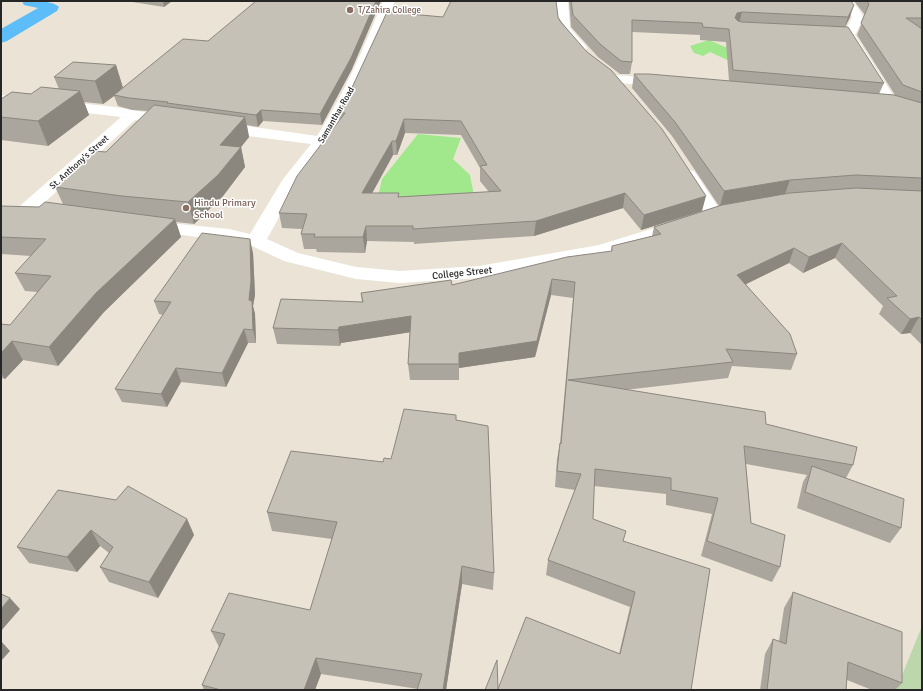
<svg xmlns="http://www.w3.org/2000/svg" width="923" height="691" font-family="Signika,sans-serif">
  <rect width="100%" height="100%" fill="#ebe4d6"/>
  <g fill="#a0e88b">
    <path d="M709,40l16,7 14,-3 -5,19 -24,-11 -7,4 -9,-3 -4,-7z"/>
    <path d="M418,134l43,4 -8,21 17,16 6,31 -100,-1 6,-26z"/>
  </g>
  <path fill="#bbd7ab" d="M922,626v64h-26z"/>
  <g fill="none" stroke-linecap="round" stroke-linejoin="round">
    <path fill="#5cbdf9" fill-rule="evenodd" d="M22,1c11,0 30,-1 37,6l-2,4 -50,30 -6,2v-14l37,-21 -14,-3z"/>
    <g fill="#fff" fill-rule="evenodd">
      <path d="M383,1h12l-22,54 -24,52 -19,34 -30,38 -33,60 31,14 58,14 44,4 79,-5 120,-21 81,-25 6,1 3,4 -3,4 -84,27 -123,22 -79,5 -44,-4 -72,-18 -34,-16 -21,-4 -86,-11 -3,-4 3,-4 6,-1 80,8 21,5 33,-55 28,-35 -93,-12 -5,-2 -3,-3 3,-3 5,-2 99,14c28,-43 47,-89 66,-135z"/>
      <path d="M556,1h12l2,27 15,17 2,3 -2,3h-8l-19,-22z"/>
      <path d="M841,1h12l11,16 -9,18 43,68 -2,3 -5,1 -5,-1 -43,-71 9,-18z"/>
      <path d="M615,75l48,4 5,1 2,3 -2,3 -5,1 -53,-5 -2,-3 2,-3z"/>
      <path d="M1,95l115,12 56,10 5,1 2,3 -2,3 -5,1 -37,-5 -102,93 -6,1 -6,-1 -3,-4 3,-4 100,-88 -120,-14z"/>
      <path d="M688,170l6,1 29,43 -3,4 -6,1 -6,-1 -3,-4 -25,-39 2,-4z"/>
    </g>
  </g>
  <g fill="#aaa69d" fill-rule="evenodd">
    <path d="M126,1h46l-8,6z"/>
    <path d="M569,1h282l-1,16 -5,10 39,56 -5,11 16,1 -38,-60 8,-20 -11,-14h68v344l-12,-12 -9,1 -22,-20 4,-8 -48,-48 -32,15 -14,-10 -43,21 51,70 -6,16 -59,-4 -4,12 -103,12 141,34 87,41 -7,13 55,50 -11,15 -93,-35 6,-26 4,-7 -61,-11 5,59 29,44 -8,15 -71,-26 11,-42 -46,-9v-11l-72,-8 -1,33 30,22 68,149 -193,-1 121,-35 11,-47 -84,-32 2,-15 27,-70 -20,-3 2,-28 3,-16 13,-145 -22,-3 -16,62 -76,11v12h-49l-2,-16 2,-32 -69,11 -1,3 -63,-2 -4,-16 89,-26 -1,-9 91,-8 159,-34 1,-5 40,-10 2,-9 65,-21 -47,-70 -40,-48 2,-14 95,7 -3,-39 -26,-2v-5l-68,-3v30l-2,12h-10l-22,-17 -27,-30z"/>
    <path d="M443,17h115l144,194 -61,19 -18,-22 -89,28 -120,8v-2l-47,-1 -2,12 -48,-1 -1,-3h-12l-3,-15 1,-5 -20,-1 -3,-15 60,-92 -1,-8zM405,133l56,2 19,33v13l9,11 -90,5v-4h-27l21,-38h4z"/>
    <path d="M116,65l7,22 229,-18 -30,56 -59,-4 -5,6 -11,-2 2,12 -8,10 4,20 -22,29 -29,28 -18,-2 5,15 -77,75 -46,54 -35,-6 -18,19 -4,-1v-54l9,1 28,-33 -13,-1 -10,-18 16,-17 -30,-2v-48l38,1 24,-3 -8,-17 51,-35 42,-41 -16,-1 -14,-4 -4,-10 -11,8 -19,-2 5,13 -41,31 -47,-6v-41l30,-5 28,-5 -5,-12z"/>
    <path d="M253,253l2,42 -2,11 2,8 1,29h-8l-22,44 -45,-5 -14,25 -45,-5 -7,-13 48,-74 -4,-1 -5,-13z"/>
    <path d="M456,420l38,153 -1,17 -31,-6 -16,106h-29l1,-1 -97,-15 -6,16h-111l-2,-5 17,-38 -8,-16 99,-21 22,-71 -60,-8 -5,-19 124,-53z"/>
    <path d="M116,500l71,19 7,16 -36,63 -49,-16 -9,-15 9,-14 -9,-7 -23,26 -48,-9 -12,-16z"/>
    <path d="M793,592l109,91 -7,7h-23l-25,-10 -1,10h-86l5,-36 8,-15 6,2 5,-33z"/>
  </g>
  <g fill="#8b877f">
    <path d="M163,1h9l-8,6z"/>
    <path d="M376,1h5l-29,68 -30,56 -2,-11z"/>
    <path d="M854,5l-4,12 -6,12 4,-12z"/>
    <path d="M742,12l-3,12 -4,-6 2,-5z"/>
    <path d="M116,65l7,24 -9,6v1l-11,8 -8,-23z"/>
    <path d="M80,91l9,24 -41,31 -10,-25z"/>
    <path d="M261,110l2,11 -5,6 -2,-12z"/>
    <path d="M245,117l4,20 -8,10 4,20 -22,29 -29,28 -6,-22 32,-57z"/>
    <path d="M404,119l1,14 -8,22 -1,-14z"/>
    <path d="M392,141l1,14 -29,53 -2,-15z"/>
    <path d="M790,180l-5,14 -65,12 4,-15z"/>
    <path d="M625,193l-2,15 -89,28 2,-15z"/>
    <path d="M706,196l-4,15 -61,19 3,-15z"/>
    <path d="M175,219l6,18 -77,75 -46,54 -9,-19 47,-54z"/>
    <path d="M366,226l1,15 -2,12 -2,-16z"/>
    <path d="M250,239l3,14 2,42 -2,11 2,8 1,29 -3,-13 -4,-30z"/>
    <path d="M842,243l-7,15 -32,15 6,-16z"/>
    <path d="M794,248l-5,15 -57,28 5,-16z"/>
    <path d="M552,279l-1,16 -16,62 -76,11v-15z"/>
    <path d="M411,316l1,16 -71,11 -1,3 -2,-16 1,-3z"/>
    <path d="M919,317l-9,16 -9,1 9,-15z"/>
    <path d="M244,329l4,14 -22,44 -4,-14z"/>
    <path d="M12,341l11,19 -18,19 -4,-6v-20z"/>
    <path d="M176,368l5,14 -14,25 -6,-13z"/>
    <path d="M187,519l7,16 -36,63 -9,-16z"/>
    <path d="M91,530l9,16 -23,26 -10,-15z"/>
    <path d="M462,566v18l-16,106h-3z"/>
    <path d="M10,598l10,11 -19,22v-22z"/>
    <path d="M1,641l9,10 -9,10z"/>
    <path d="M316,658l5,16 -6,16h-11z"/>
  </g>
  <g fill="#c6c1b6" stroke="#8b877f" fill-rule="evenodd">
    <path d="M256,1h120l-25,57 -31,56 -59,-4 -5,5 -89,-12 1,-1 -39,-4 -15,-3 69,-56 25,2z"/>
    <path d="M451,1h105l2,16 2,4 27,31 24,18 51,59 44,67 -62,19 -19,-22 -89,28 -123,8v-3h-47l-3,11h-49l1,-3h-14l6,-20 -28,-1 18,-37 48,-63h-7l11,-19 38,-82 56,5zM404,119l57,2 26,44 -7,1 21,25 -103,6 1,-4h-37l30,-52h4z"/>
    <path d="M571,1h280l3,4 -6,12 -106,-5 -5,1 -2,5 3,3 4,1 106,5 36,56 -151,-13 -4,-41 -26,-2 -1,-4 -70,-3v42l-11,-1 -21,-17 -27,-29z"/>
    <path d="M867,1h55v17h-16l16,11v63l-19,-7 -42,-62 8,-19z"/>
    <path d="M73,62l43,3 -21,16 -41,-4z"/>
    <path d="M634,74h15l245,21 28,8v75l-66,-3 -66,5 -66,11 -49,-69z"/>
    <path d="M41,87l39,4 -42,30 -37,-4v-18l11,-7 19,2z"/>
    <path d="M154,105l91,12 -25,28 21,2 -23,28 -30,27 -66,-6 -67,-9 39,-36 12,1z"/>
    <path d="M856,188l66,3v129l-3,-3 -9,2 -23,-21 10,-2 -55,-53 -33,14 -15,-9 -57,27 53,59 7,20 -71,-5 7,13 -165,18 197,32 1,12 91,23 -4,18 -109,-19 7,77 34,12 -5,32 -73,-26 11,-43 -47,-8v-12l-76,-9 -2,50 33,12 -3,10 87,28 -19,121h-206l12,-30 1,29 28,-72 94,37 15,-62 -87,-32 33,-86 -24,-3 3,-28 1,1 14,-162 -23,-3 -15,62 -78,12v11h-51l3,-48 -72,11 -1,3 -65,-2 8,-29 82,3 -2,-9 90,-13 1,5 115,-28 45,-6v-5l49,-12 -7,-7 68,-22 68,-12z"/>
    <path d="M45,202l130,17 -79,74 -47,54 -37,-6 -11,12v-29l9,1 41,-49 -36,-3 31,-34 -45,-2v-31l38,1z"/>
    <path d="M202,233l48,6 1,42 -2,19 3,1 1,29 -9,-1 -22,44 -46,-5 -15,26 -46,-5 56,-87 -17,-1z"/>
    <path d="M404,409l52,6v5l32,6 6,147 -32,-7 -19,124h-26l5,-16 -106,-16 -12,32h-83l-19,-5 23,-51 -14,-3 18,-38 81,17 27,-88 -70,-10 24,-61 92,11 1,-4 7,1z"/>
    <path d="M812,466l92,33 -3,29 -96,-36z"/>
    <path d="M128,486l59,33 -38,63 -49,-15 13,-20 -22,-17 -24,27 -50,-10 41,-57 58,10z"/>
    <path d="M793,592l109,40v51l-54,-21 -2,28h-79l6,-51 13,5z"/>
    <path d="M1,594l9,4 -9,11z"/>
  </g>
  <g fill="#8d6e63" stroke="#fff" stroke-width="1.5">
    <circle cx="350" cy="10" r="4"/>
    <circle cx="186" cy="208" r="4"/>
  </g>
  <g text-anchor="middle" stroke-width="3" stroke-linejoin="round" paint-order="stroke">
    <g font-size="9" fill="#785e54" stroke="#fff" text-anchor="start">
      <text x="358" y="13">T/Zahira College</text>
    </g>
    <g font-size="9" fill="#262626" stroke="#fff">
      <text transform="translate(336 115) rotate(-60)" y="3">Samanthar Road</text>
      <text transform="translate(79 162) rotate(-42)" y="3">St. Anthony's Street</text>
    </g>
    <g font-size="10" fill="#785e54" stroke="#fff" text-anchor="start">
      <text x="194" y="206">Hindu Primary<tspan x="194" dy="12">School</tspan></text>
    </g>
    <g font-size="10" fill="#262626" stroke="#fff">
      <text transform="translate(462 272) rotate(-6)" y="4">College Street</text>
    </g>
  </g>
  <rect width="923" height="691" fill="none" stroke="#262626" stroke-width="4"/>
</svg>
